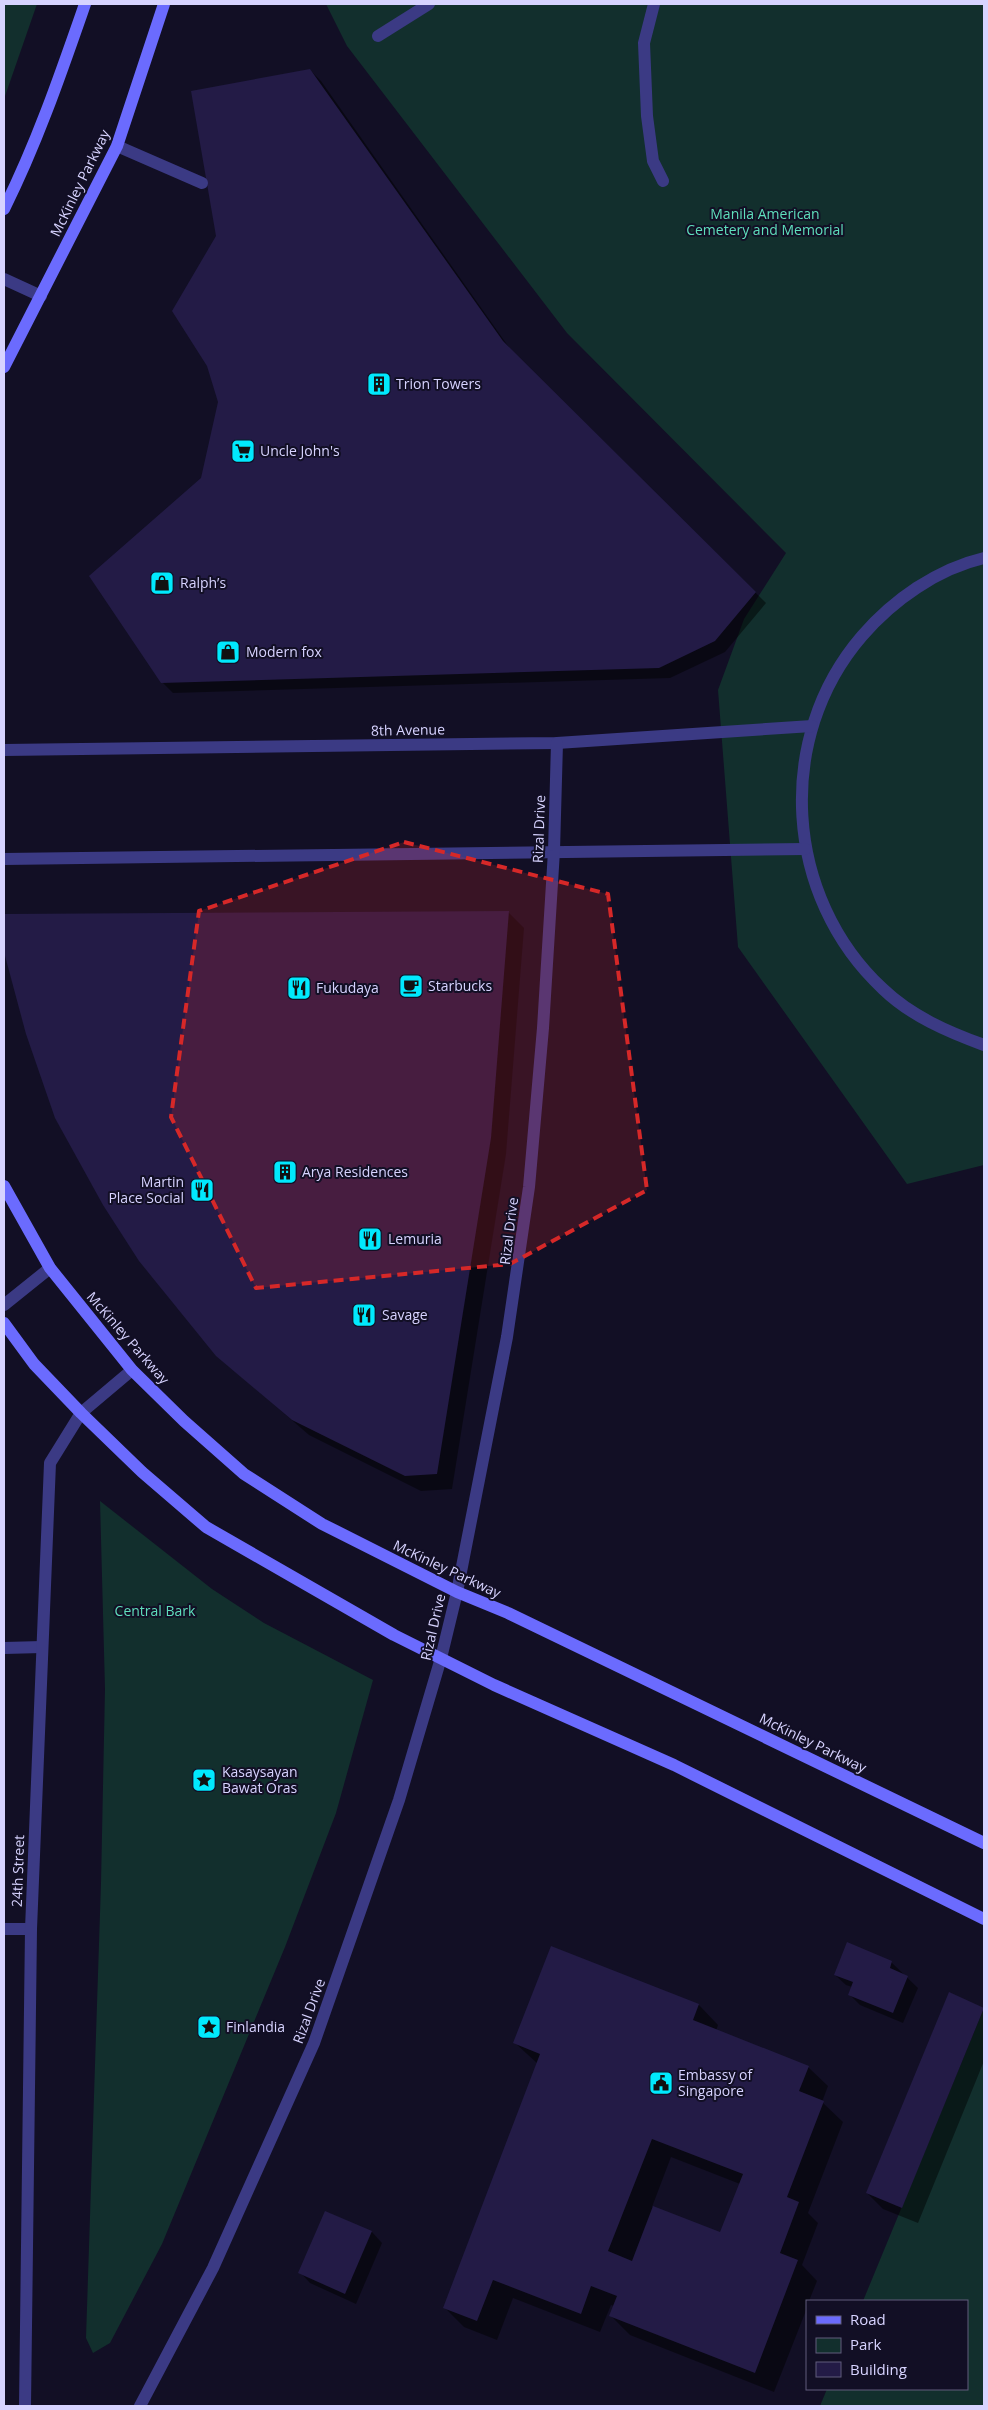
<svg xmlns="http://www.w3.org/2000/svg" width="988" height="2410" font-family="'Open Sans',sans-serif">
  <rect width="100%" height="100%" fill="#120f25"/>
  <g fill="#122f2d">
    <path d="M4,4h33l-33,95z"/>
    <path d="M326,4h658v1161l-77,19 -169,-237 -20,-257 26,-71 42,-66 -219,-220 -220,-287z"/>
    <path d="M100,1501l112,88 52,34 109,57 -37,133 -51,134 -123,297 -52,99 -17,10 -7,-15 15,-455 4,-194z"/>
    <path d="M984,2008v398h-164l7,-17h140v-88h-104z"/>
  </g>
  <g fill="#0007" fill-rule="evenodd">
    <path d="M310,70l11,11 192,272 253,250 -41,49 -55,26 -497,15 -11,-11 40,-203 18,-77 -2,-166z"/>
    <path d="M508,912l16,16 -18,226 -54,335 -31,2 -112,-56 -92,-80 -190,-321 -23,-87v-31z"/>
    <path d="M552,1948l147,57 19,20 -2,6 92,36 20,19 -6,16 21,20 -35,91 10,10 -16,42 15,16 -8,20h-2v7l-33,84 -144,-57 -19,-19 3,-10 -3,-1 -11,27 -87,-34 -16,42 -33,-13 -20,-20 94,-243 -23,-21zM671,2157l69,27 -19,50 -69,-27z"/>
    <path d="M891,1962l27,26 -15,35 -43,-18 -11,-11 3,-7 -6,-2 -11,-10z"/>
    <path d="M950,1994l34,15v52l-66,162 -35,-14 -16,-16z"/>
    <path d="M326,2212l46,20 10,11 -26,61 -46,-21 -10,-11z"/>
  </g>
  <g fill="#231b46" fill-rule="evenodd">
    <path d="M310,69l193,272 253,251 -41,49 -56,27 -498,15 -72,-107 112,-98 17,-76 -11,-36 -35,-55 44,-75 -25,-145z"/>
    <path d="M509,911l-18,227 -54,336 -32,2 -113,-56 -76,-64 -77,-95 -36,-56 -48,-87 -29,-84 -22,-82v-38z"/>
    <path d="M847,1942l45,19 -2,7 18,8 -15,37 -45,-18 5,-13 -19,-7z"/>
    <path d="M551,1946l148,58 -6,16 116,46 -10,25 25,10 -37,96 12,5 -19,51 18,7 -43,113 -146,-57 8,-20 -26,-10 -10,28 -88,-34 -16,41 -34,-13 97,-254 -27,-11zM652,2139l91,35 -23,58 -67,-26 -21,55 -24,-10z"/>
    <path d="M949,1992l35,16 -82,200 -36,-15z"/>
    <path d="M325,2211l47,20 -27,63 -47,-21z"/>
  </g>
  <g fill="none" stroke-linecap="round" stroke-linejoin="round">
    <g stroke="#3b3a84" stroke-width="12">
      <path d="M654,4l-10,39 3,73 6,45 10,20"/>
      <path d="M378,36l51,-32"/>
      <path d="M117,146l85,37"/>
      <path d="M4,1648l38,-1"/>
    </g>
    <g stroke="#3b3a84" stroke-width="12">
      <path d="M984,558c-47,11 -91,42 -122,78 -88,102 -78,261 21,353 28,27 65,43 101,56"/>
      <path d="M4,750l553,-7 255,-17"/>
      <path d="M4,859l801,-10"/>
      <path d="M4,1929h27"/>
      <path d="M25,2406l6,-477 19,-466 31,-50 51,-43"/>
      <path d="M140,2406l73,-138 101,-225 85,-243 42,-142 16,-66 50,-255 22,-150 14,-159 11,-177 3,-108"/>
    </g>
    <g stroke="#3b3a84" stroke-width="12">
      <path d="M4,279l37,17"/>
      <path d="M4,1305l46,-37"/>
    </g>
    <g stroke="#6b6bfe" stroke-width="12">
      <path d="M4,209c33,-66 57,-136 81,-205"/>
      <path d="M4,367l113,-221 47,-142"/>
      <path d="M4,1186l46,82 82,102 52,51 60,53 78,50 135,68 51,21 476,230"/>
      <path d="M4,1323l30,41 47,49 61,59 64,55 188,108 100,50 180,80 310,154"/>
    </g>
  </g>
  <path fill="#d62828" fill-opacity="0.2" stroke="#d62828" stroke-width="4" stroke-dasharray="10 6" stroke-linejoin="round" d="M404,842l204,52 39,296 -137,74 -254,24 -85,-171 28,-206z"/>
  <defs>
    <g id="building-square" transform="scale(1.25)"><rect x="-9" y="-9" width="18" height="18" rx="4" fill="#01e9fd" stroke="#120f25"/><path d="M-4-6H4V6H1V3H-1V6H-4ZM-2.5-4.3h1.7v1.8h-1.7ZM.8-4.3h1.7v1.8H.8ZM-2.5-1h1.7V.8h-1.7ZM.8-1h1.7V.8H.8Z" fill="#111"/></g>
    <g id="supermarket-square" transform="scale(1.25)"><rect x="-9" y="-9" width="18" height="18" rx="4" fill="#01e9fd" stroke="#120f25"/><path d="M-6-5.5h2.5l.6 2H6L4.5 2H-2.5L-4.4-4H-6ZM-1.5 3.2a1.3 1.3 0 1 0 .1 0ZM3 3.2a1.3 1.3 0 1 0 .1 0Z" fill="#111"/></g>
    <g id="shop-square" transform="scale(1.25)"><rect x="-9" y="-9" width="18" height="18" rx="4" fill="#01e9fd" stroke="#120f25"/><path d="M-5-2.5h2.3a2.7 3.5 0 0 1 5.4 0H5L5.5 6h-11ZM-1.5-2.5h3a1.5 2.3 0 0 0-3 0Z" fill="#111"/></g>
    <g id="cafe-square" transform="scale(1.25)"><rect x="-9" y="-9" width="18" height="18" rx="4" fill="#01e9fd" stroke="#120f25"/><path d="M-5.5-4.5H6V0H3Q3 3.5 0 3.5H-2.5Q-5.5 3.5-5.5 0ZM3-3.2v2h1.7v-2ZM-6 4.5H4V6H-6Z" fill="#111"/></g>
    <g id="restaurant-square" transform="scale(1.25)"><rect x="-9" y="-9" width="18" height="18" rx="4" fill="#01e9fd" stroke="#120f25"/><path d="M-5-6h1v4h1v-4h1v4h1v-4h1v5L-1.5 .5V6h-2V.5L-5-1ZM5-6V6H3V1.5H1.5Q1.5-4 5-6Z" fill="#111"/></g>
    <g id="sight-square" transform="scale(1.25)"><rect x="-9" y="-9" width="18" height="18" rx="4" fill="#01e9fd" stroke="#120f25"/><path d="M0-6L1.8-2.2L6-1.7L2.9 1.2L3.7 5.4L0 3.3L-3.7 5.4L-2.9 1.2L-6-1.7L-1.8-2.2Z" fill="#111"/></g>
    <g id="civic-square" transform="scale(1.25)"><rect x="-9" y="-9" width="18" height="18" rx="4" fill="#01e9fd" stroke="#120f25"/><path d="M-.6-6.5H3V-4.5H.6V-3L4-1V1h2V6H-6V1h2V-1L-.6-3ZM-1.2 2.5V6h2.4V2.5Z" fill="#111"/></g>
  </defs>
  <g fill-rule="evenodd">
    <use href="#building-square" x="379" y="384"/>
    <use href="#supermarket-square" x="243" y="451"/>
    <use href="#shop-square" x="162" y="583"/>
    <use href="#shop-square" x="228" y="652"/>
    <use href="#cafe-square" x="411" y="986"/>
    <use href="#restaurant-square" x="299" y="988"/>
    <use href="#building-square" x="285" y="1172"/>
    <use href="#restaurant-square" x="202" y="1190"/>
    <use href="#restaurant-square" x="370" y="1239"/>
    <use href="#restaurant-square" x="364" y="1315"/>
    <use href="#sight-square" x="204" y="1780"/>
    <use href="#sight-square" x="209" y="2027"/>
    <use href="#civic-square" x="661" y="2083"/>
  </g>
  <g text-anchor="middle" stroke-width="4" stroke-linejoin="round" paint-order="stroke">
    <g font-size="14" fill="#d7d3ff" stroke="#120f25">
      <text transform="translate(80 183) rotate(-64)" y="5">McKinley Parkway</text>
      <text transform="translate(408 730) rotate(-1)" y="5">8th Avenue</text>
      <text transform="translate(539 829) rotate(-88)" y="5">Rizal Drive</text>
      <text transform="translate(509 1231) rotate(-83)" y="5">Rizal Drive</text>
      <text transform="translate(128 1338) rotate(49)" y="5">McKinley Parkway</text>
      <text transform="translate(447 1569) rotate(25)" y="5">McKinley Parkway</text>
      <text transform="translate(433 1627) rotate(-77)" y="5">Rizal Drive</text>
      <text transform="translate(813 1743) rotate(26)" y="5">McKinley Parkway</text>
      <text transform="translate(18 1871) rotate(-88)" y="5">24th Street</text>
      <text transform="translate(309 2011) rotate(-70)" y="5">Rizal Drive</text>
    </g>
    <g font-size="14" fill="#5fdfbc" stroke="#120f25">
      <text x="765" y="219">Manila American<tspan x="765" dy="16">Cemetery and Memorial</tspan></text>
      <text x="155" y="1616">Central Bark</text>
    </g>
    <g font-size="14" fill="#d7d3ff" stroke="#120f25" text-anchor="start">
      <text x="396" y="389">Trion Towers</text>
      <text x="260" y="456">Uncle John's</text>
      <text x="180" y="588">Ralph’s</text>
      <text x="246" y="657">Modern fox</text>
      <text x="428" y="991">Starbucks</text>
      <text x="316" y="993">Fukudaya</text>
      <text x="302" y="1177">Arya Residences</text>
      <text x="184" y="1187" text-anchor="end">Martin<tspan x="184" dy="16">Place Social</tspan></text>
      <text x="388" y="1244">Lemuria</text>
      <text x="382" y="1320">Savage</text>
      <text x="222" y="1777">Kasaysayan<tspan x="222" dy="16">Bawat Oras</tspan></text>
      <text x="226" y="2032">Finlandia</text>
      <text x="678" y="2080">Embassy of<tspan x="678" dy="16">Singapore</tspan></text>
    </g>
  </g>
  <rect width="988" height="2410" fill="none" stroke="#d7d3ff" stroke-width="10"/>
  <rect x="806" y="2300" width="162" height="90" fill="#120f25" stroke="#615d7c"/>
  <rect x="816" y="2316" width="25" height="8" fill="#6b6bfe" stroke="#615d7c"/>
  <text x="850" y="2325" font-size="15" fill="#d7d3ff">Road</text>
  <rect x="816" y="2338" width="25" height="15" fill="#122f2d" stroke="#615d7c"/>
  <text x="850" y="2350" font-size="15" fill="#d7d3ff">Park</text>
  <rect x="816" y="2362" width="25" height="15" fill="#231b46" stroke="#615d7c"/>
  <text x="850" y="2375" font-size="15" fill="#d7d3ff">Building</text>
</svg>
